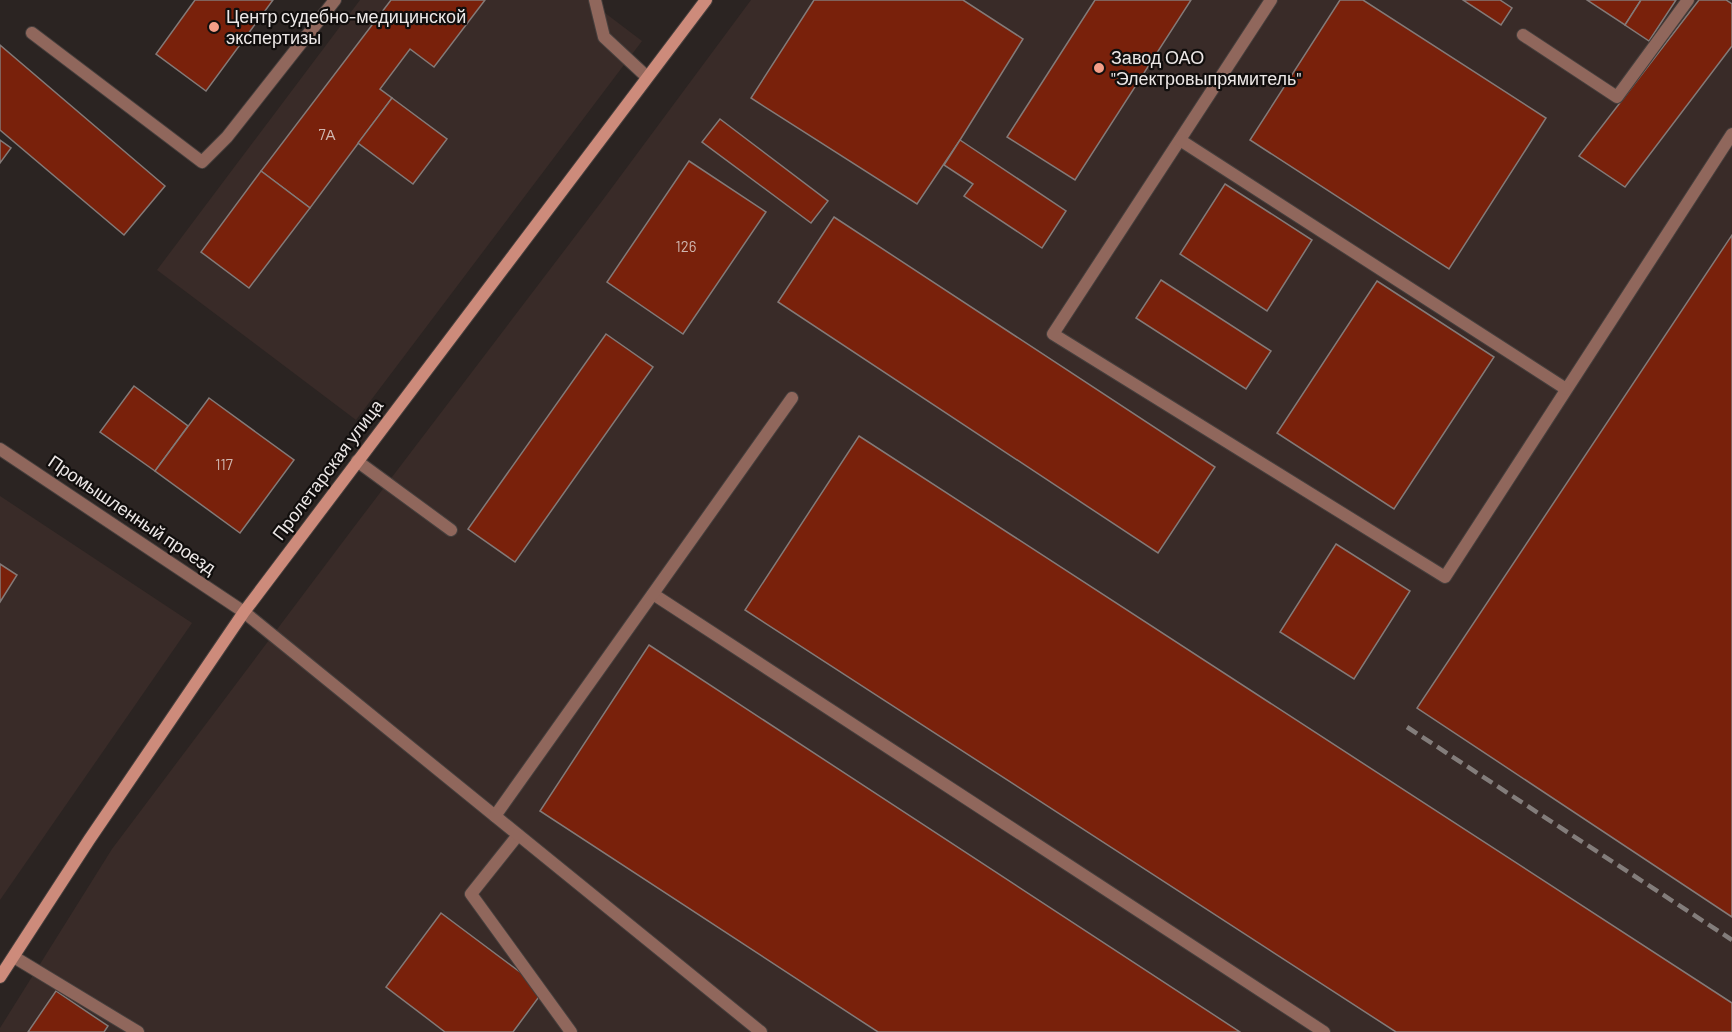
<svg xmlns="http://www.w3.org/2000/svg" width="1732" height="1032" font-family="Barlow,sans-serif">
  <rect width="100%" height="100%" fill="#2b2422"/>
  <g fill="#392b28">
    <path d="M360,0h228l54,41 -286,379 -199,-150z"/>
    <path d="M751,0h981v1032h-1732v-4l112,-179 242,-322 248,-326z"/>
    <path d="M0,496l192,127 -192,277z"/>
  </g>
  <g fill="#79210b" stroke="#837a78" stroke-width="1.5">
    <path d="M195,0h78l-67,91 -50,-37z"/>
    <path d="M391,0h94l-51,67 -24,-18 -30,40 12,9 -82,110 -49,-37z"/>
    <path d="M814,0h149l60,39 -63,101 -43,64 -166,-106z"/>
    <path d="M1095,0h96l-116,180 -68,-43z"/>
    <path d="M1340,0h23l183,118 -97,151 -199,-129z"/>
    <path d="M1463,0h37l12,8 -11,17z"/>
    <path d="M1587,0h54l-16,25z"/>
    <path d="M1641,0h35l-27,41 -24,-16z"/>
    <path d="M1699,0h27l6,4v42l-107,141 -46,-31z"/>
    <path d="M0,45l165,141 -41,49 -124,-105z"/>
    <path d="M392,98l55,41 -34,45 -55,-41z"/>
    <path d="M720,119l108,82 -17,22 -109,-81z"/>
    <path d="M0,140l11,8 -11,15z"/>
    <path d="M960,140l106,71 -24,37 -78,-52 9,-12 -29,-19z"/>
    <path d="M689,161l77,51 -83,122 -76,-52z"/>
    <path d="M261,171l49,37 -61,80 -48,-36z"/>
    <path d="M1225,184l87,56 -45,71 -87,-57z"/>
    <path d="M834,217l381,250 -57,86 -380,-251z"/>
    <path d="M1732,235v682l-315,-209z"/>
    <path d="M1161,280l110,71 -25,38 -110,-71z"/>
    <path d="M1377,281l117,76 -100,152 -117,-76z"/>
    <path d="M606,334l47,33 -138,195 -47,-33z"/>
    <path d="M134,386l54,40 -33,45 -55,-39z"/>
    <path d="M209,398l85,62 -54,73 -85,-62z"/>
    <path d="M859,436l873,567v29h-336l-651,-422z"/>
    <path d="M1336,544l74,47 -56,88 -74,-47z"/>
    <path d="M0,564l17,11 -17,27z"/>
    <path d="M649,645l591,387h-362l-338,-221z"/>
    <path d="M441,913l103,77 -31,42h-68l-59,-45z"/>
    <path d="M56,991l52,35 -4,6h-76z"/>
  </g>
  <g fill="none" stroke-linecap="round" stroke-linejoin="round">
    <g stroke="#463f3d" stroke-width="14">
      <g id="lane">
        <path d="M595,0l9,37 43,40"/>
        <path d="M1271,0l-218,334 392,243 287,-443"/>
        <path d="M32,33l170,129 25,-25 108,-137"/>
        <path d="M1523,35l94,62 71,-97"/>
        <path d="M1180,140l386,249"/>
        <path d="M357,461l94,69"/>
        <path d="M653,594l671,438"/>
        <path d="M244,612l251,204"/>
        <path d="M518,835l-47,59 100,138"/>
        <path d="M14,957l124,75"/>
        <path d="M761,1032l-266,-216 297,-418"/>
      </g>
    </g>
    <g stroke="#463f3d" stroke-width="14">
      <path id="street" d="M0,449l244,163"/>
    </g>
    <g stroke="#463f3d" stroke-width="14">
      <path id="secondary" d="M0,977l89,-137 155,-228 462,-612"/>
    </g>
    <use href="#lane" stroke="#90675c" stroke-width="12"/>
    <use href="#street" stroke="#90675c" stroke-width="12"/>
    <use href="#secondary" stroke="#cd8b7b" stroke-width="12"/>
    <path stroke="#837d7b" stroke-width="4.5" stroke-dasharray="12 6" stroke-linecap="butt" d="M1407,727l325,213"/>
  </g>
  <g fill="#f49e88" stroke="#110e0d" stroke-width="2">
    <circle cx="214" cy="27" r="6"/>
    <circle cx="1099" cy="68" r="6"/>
  </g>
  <g text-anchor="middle" stroke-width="4.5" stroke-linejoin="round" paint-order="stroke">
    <g font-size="15" fill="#cfb6af">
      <text x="327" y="140">7А</text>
      <text x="686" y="252">126</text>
      <text x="224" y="470">117</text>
    </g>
    <g font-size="18" fill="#ece7e6" stroke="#110e0d" text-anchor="start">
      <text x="226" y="23">Центр судебно-медицинской<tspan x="226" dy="21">экспертизы</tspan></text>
      <text x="1111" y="64">Завод ОАО<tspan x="1111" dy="21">"Электровыпрямитель"</tspan></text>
    </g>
    <g font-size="18" fill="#ece7e6" stroke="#110e0d">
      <text transform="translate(328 470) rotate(-53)" y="6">Пролетарская улица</text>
      <text transform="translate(132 515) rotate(34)" y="6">Промышленный проезд</text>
    </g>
  </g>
</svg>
